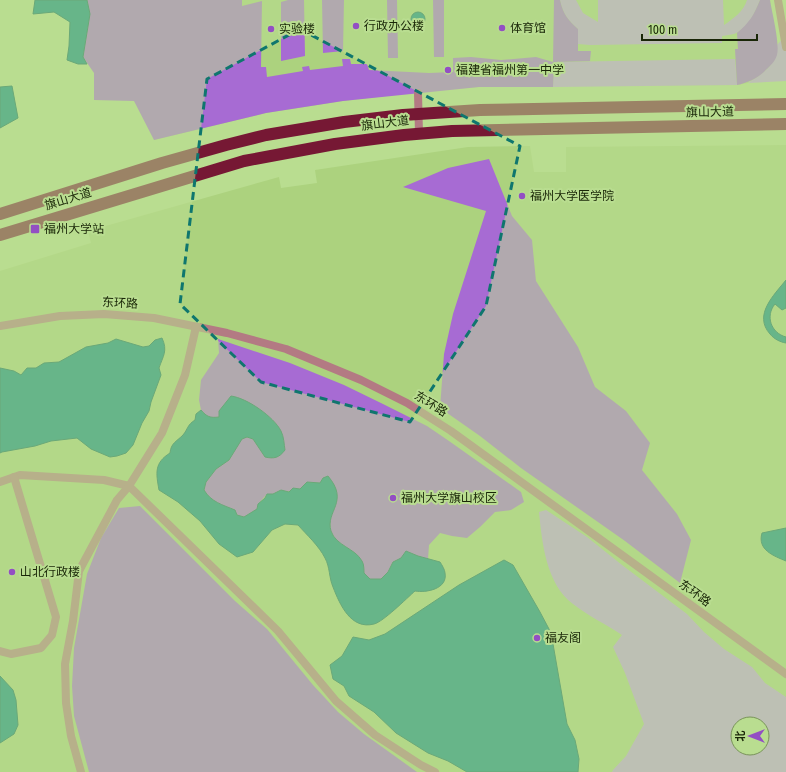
<svg xmlns="http://www.w3.org/2000/svg" width="786" height="772" font-family="'Fira Sans Condensed','Noto Sans SC',sans-serif">
  <rect width="100%" height="100%" fill="#b9dd90"/>
  <g fill="#acd27e" fill-rule="evenodd">
    <path d="M132,0h638l7,45 -29,38 -11,2 -258,2 -51,4 -85,10 -77,12 -112,27z"/>
    <path d="M786,145v627h-786v-501l91,-28 -3,-12 191,-54 2,11 36,-5 -2,-13 153,-23 62,-1 4,26h32v-25zM738,724h24v24h-24z"/>
  </g>
  <g fill="#c29ee1" fill-rule="evenodd">
    <path d="M560,0h16l7,13 15,9v-22h125l1,25c9,-6 20,-14 23,-25h13c-5,12 -10,25 -22,32 -4,3 -11,3 -16,4v7l-132,2 -12,-1v-15c-10,-9 -15,-15 -18,-29z"/>
    <path d="M786,35v46l-38,2c15,-10 30,-18 29,-38z"/>
    <path d="M735,59l2,26 -184,2 1,-25z"/>
    <path d="M546,510l41,27 35,28 65,49 17,18 20,17 28,18 13,16 21,14v75h-174l1,-2 13,-14 18,-32 -19,-51 -12,-26 9,-12c-16,-11 -34,-19 -49,-31 -27,-20 -31,-62 -34,-92zM738,724h24v24h-24z"/>
  </g>
  <g fill="#a76bd3">
    <path d="M87,0h155v6l20,-5 -1,66h5l1,10 36,-6 -1,-4 7,-1 1,4 33,-4 -1,-7h8l1,5h16l2,6 60,3 24,-1v-14l18,-1 30,3 35,-3 17,5 1,-62h6c3,14 8,20 18,29v22h13l-1,10 -36,1 -1,25h-74l-136,14 -77,12 -112,27 -20,-39 -40,-1v-27l-11,-16 7,-43z"/>
    <path d="M288,0h16l1,56 -24,5v-59z"/>
    <path d="M322,0h22l-1,51 -20,2z"/>
    <path d="M387,0h10l1,58h-10z"/>
    <path d="M433,0h11v57h-10z"/>
    <path d="M760,0h10c2,13 10,43 7,55 -2,7 -8,12 -13,17 -8,7 -17,11 -27,13l-2,-36h3l-1,-16c12,-10 17,-18 23,-33z"/>
    <path d="M489,159l23,57 20,24 4,41 42,66 17,40 31,24 24,32 -8,27 35,44 14,26 -11,43 -55,-42 -104,-73 -41,-32 -40,-28 4,-54 9,-40 33,-103 -83,-24 45,-19z"/>
    <path d="M218,339l72,24 54,22 39,19 44,22 22,15 72,51 3,10 -13,8 -16,2 -15,15 -13,11 -15,-2 -12,-3 -11,12 -1,14c-13,-4 -24,-2 -35,3l-5,10 -7,7h-11l-6,-6 -9,-20 -18,-12 -6,-9 -1,-11 -10,-38 -13,-1c-6,9 -16,11 -26,8l-8,4h-6l-9,10 -1,5 -13,8c-12,-3 -34,-16 -40,-27l2,-8 10,-13 13,-9 12,-21 6,-2 6,2 12,18 8,1 8,-26 -5,-8 -16,-14 -49,8 -5,-3 -5,-5 -2,-10 2,-20 18,-27z"/>
    <path d="M140,506l95,95 32,28 46,56 25,27 26,22 53,38h-328l-15,-56 -2,-30 2,-38 13,-74 14,-36 18,-30z"/>
  </g>
  <g fill="#048680" stroke="#0a695c">
    <path d="M35,0h52l3,14 -7,43 4,7h-9l-11,-4 2,-14 1,-24 -16,-10 -21,2z"/>
    <circle cx="418" cy="19" r="7"/>
    <path d="M12,86l6,32 -18,10v-41z"/>
    <path d="M786,280v28l-4,2 -7,-6c-10,12 -4,29 11,33v6c-6,-1 -12,-4 -16,-9 -17,-19 4,-39 16,-54z"/>
    <path d="M162,338c6,13 1,18 -3,30l2,7 -10,27 -2,9 -7,12 -9,22 -7,8 -9,3 -7,1 -19,-8 -14,-11 -26,3 -16,5 -33,6 -2,1v-85l14,3 7,4 6,-7h9l8,-5 15,-1 27,-15 22,-4 8,-4 27,8 6,-1 6,-6z"/>
    <path d="M231,396c16,2 43,21 50,35 3,6 3,13 4,19 -6,8 -11,9 -20,7l-12,-18 -6,-2 -5,2 -13,21 -13,9 -10,13 -2,8c7,12 19,15 31,20l2,5 7,2 13,-8 1,-5 7,-6 2,-4h6l8,-4 8,2 4,-4 7,1 7,-7 13,1 3,-5 5,-2c22,26 -3,35 3,55 5,15 24,17 31,30 2,3 2,9 2,12l6,6h11l7,-7 5,-10 8,-4 5,-7 12,5 22,6c2,3 5,8 5,11 3,16 -19,20 -30,18 -8,7 -32,31 -41,33 -23,6 -34,-19 -41,-37 -4,-9 -3,-20 -8,-29 -6,-12 -18,-23 -27,-33l-13,-1 -13,6 -19,22 -16,5 -18,-13 -19,-23 -22,-19 -19,-12c-3,-17 -5,-27 11,-37 1,-10 6,-11 13,-18 5,-6 4,-10 12,-15l1,-6 5,-4c6,7 9,8 18,7v-6z"/>
    <path d="M786,528v33c-12,-5 -29,-11 -24,-28z"/>
    <path d="M504,560l9,5 27,47 9,17 4,15 14,80 8,16 4,19 -1,13h-111l-19,-11 -20,-8 -32,-20 -22,-21 -25,-16 -5,-10 -11,-7 -3,-14 12,-9 11,-19 16,3 16,-6 74,-49z"/>
    <path d="M0,676l13,14 3,10 2,25 -4,9 -14,9z"/>
  </g>
  <g fill="none" stroke-linecap="round" stroke-linejoin="round">
    <g stroke="#b37a83" stroke-width="8">
      <path d="M778,0l8,47"/>
      <path d="M418,93l1,41"/>
      <path d="M0,326l60,-10 44,-2 50,4 73,15 59,16 75,31 46,23 44,28 335,243"/>
      <path d="M0,482l20,-7 84,5 25,6 149,145 58,70 39,34 46,30 14,7"/>
      <path d="M0,651l11,3 30,-6 11,-13 4,-18 -42,-140"/>
      <path d="M81,772l-10,-36 -5,-33 -1,-39 8,-43 6,-50 38,-71 12,-14 33,-53 23,-58 11,-48"/>
    </g>
    <g stroke="#761834" stroke-width="12">
      <path d="M0,214l162,-51 64,-18 40,-10 78,-13 59,-7 77,-5 306,-6"/>
      <path d="M0,235l244,-74 91,-17 69,-9 48,-4 334,-7"/>
    </g>
  </g>
  <path d="M0 0H786V772H0ZM300,29l220,117 -34,160 -76,116 -149,-40 -81,-78 27,-225z" fill="#b9dd90" fill-opacity=".55" fill-rule="evenodd"/>
  <path fill="none" stroke="#0f766e" stroke-width="3" stroke-dasharray="8 5" stroke-linejoin="round" d="M300,29l220,117 -34,160 -76,116 -149,-40 -81,-78 27,-225z"/>
  <g fill="#934fc3" stroke="#b9dd90" stroke-width="1.5">
    <circle cx="356" cy="26" r="4"/>
    <circle cx="502" cy="28" r="4"/>
    <circle cx="271" cy="29" r="4"/>
    <circle cx="448" cy="70" r="4"/>
    <circle cx="522" cy="196" r="4"/>
    <rect x="30" y="224" width="10" height="10" rx="2"/>
    <circle cx="393" cy="498" r="4"/>
    <circle cx="12" cy="572" r="4"/>
    <circle cx="537" cy="638" r="4"/>
  </g>
  <g text-anchor="middle" stroke-width="4" stroke-linejoin="round" paint-order="stroke">
    <g font-size="12" fill="#192607" stroke="#b9dd90" text-anchor="start">
      <text x="364" y="30">行政办公楼</text>
      <text x="510" y="32">体育馆</text>
      <text x="279" y="33">实验楼</text>
      <text x="456" y="74">福建省福州第一中学</text>
      <text x="530" y="200">福州大学医学院</text>
      <text x="44" y="233">福州大学站</text>
      <text x="401" y="502">福州大学旗山校区</text>
      <text x="20" y="576">山北行政楼</text>
      <text x="545" y="642">福友阁</text>
    </g>
    <g font-size="12" fill="#192607" stroke="#b9dd90">
      <text transform="translate(710 112) rotate(-1)" y="4">旗山大道</text>
      <text transform="translate(385 123) rotate(-7)" y="4">旗山大道</text>
      <text transform="translate(68 199) rotate(-17)" y="4">旗山大道</text>
      <text transform="translate(120 303) rotate(3)" y="4">东环路</text>
      <text transform="translate(431 404) rotate(32)" y="4">东环路</text>
      <text transform="translate(695 593) rotate(36)" y="4">东环路</text>
    </g>
  </g>
  <g transform="translate(750 736) rotate(270)"><circle r="19" fill="#b9dd90" stroke="#799459"/>
  <path d="M0-3L7 15L0 10L-7 15Z" fill="#934fc3"/>
  <text y="-6" font-size="11" font-weight="bold" text-anchor="middle" fill="#192607">北</text>
  </g>
  <path d="M642 34v6h115v-6" fill="none" stroke="#192607" stroke-width="2"/>
  <text x="648" y="34" font-size="12" fill="#192607" stroke="#b9dd90" stroke-width="3" paint-order="stroke">100 m</text>
</svg>
